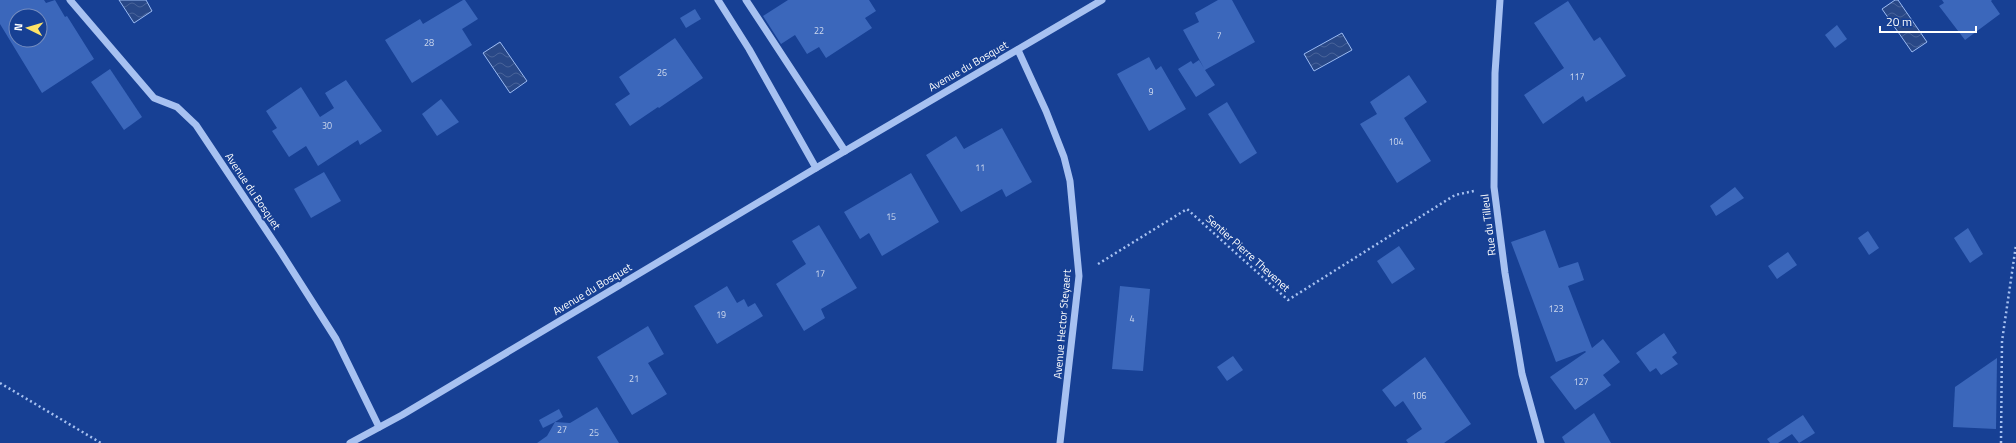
<svg xmlns="http://www.w3.org/2000/svg" width="2016" height="443" font-family="'Titillium Web',sans-serif">
  <defs>
    <pattern id="water-waves" width="16" height="10" patternUnits="userSpaceOnUse"><rect width="16" height="10" fill="#294887"/><path d="M0 5q4-4 8 0t8 0" fill="none" stroke="#496399"/></pattern>
  </defs>
  <rect width="100%" height="100%" fill="#174094"/>
  <g fill="url(#water-waves)" stroke="#9abaf3">
    <path d="M119,0h27l6,11 -18,12z"/>
    <path d="M1895,0h3l29,42 -15,10 -30,-43z"/>
    <path d="M1342,33l10,17 -38,21 -10,-17z"/>
    <path d="M500,42l27,39 -17,12 -27,-40z"/>
  </g>
  <g fill="#3b67bb" fill-rule="evenodd">
    <path d="M0,0h44l2,3 9,-3 10,17 2,-1 27,43 -52,34 -42,-69zM16,16h24v24h-24z"/>
    <path d="M463,0h2l13,19 -16,10 10,16 -60,38 -27,-43 35,-21 3,5z"/>
    <path d="M788,0h81l7,11 -11,7 7,10 -46,30 -7,-11 -12,7 -12,-19 -14,9 -18,-28z"/>
    <path d="M1218,0h14l23,42 -50,28 10,15 -19,12 -18,-28 13,-8 2,3 6,-4 5,8 -21,-38 16,-8 -4,-9z"/>
    <path d="M1942,0h50l-1,1 9,13 -35,26 -26,-34 5,-3z"/>
    <path d="M1568,1l26,40 6,-4 26,39 -40,26 -3,-6 -40,28 -19,-29 40,-27 -30,-45z"/>
    <path d="M695,9l6,10 -15,9 -6,-10z"/>
    <path d="M1837,25l10,14 -12,9 -10,-13z"/>
    <path d="M675,38l28,40 -44,30 -1,-1 -28,19 -15,-22 15,-10 -11,-17z"/>
    <path d="M1149,57l7,13 5,-4 25,43 -37,22 -32,-57z"/>
    <path d="M110,69l32,48 -18,13 -33,-48z"/>
    <path d="M1409,75l18,27 -23,16 27,43 -34,22 -37,-59 17,-10 -7,-12z"/>
    <path d="M346,80l36,51 -22,14 -2,-5 -40,26 -12,-20 -17,11 -17,-26 5,-3 -11,-17 35,-24 19,30 14,-9 -9,-15z"/>
    <path d="M441,99l18,23 -22,14 -15,-22z"/>
    <path d="M1227,102l30,51 -17,11 -32,-50z"/>
    <path d="M1002,128l30,54 -26,15 -4,-8 -41,23 -35,-57 30,-19 8,13z"/>
    <path d="M324,172l17,29 -30,17 -17,-29z"/>
    <path d="M911,173l28,49 -57,34 -13,-23 -9,6 -16,-27z"/>
    <path d="M1735,187l9,11 -28,18 -6,-10z"/>
    <path d="M819,225l38,63 -36,21 4,9 -21,13 -28,-47 30,-20 -14,-23z"/>
    <path d="M1968,228l15,26 -13,9 -16,-25z"/>
    <path d="M1545,230l14,38 19,-6 6,18 -16,6 24,62 11,-9 17,23 -17,13 8,10 -36,25 -25,-33 36,-25 -1,-1 -29,11 -45,-120z"/>
    <path d="M1868,231l11,17 -10,7 -11,-17z"/>
    <path d="M1399,246l16,23 -23,15 -15,-23z"/>
    <path d="M1788,252l9,13 -20,14 -9,-13z"/>
    <path d="M727,286l10,17 7,-4 4,8 7,-4 8,13 -46,28 -23,-38z"/>
    <path d="M1120,286l30,3 -7,82 -31,-2z"/>
    <path d="M648,326l16,28 -16,9 19,31 -35,21 -35,-58z"/>
    <path d="M1664,333l13,20 -5,4 6,7 -17,11 -5,-7 -6,4 -14,-19z"/>
    <path d="M1233,356l10,14 -16,11 -10,-14z"/>
    <path d="M1425,357l46,67 -27,19h-36l-2,-3 16,-11 -19,-28 -8,6 -13,-17z"/>
    <path d="M1997,358l-1,71 -43,-2 2,-40z"/>
    <path d="M597,407l22,36h-82l10,-7 8,-14 -12,6 -4,-8 20,-11 4,8 -8,5 15,1z"/>
    <path d="M1594,413l17,30h-46l-3,-6z"/>
    <path d="M1803,415l12,18 -16,10 -7,-9 -14,9h-8l-3,-4z"/>
  </g>
  <g fill="none" stroke-linecap="round" stroke-linejoin="round">
    <g stroke="#a7c1f1" stroke-width="2.5" stroke-dasharray="2 3" stroke-linecap="butt">
      <path d="M1098,264l89,-55 101,91 167,-105 19,-4"/>
      <path d="M0,383l101,60"/>
      <path d="M2001,443l1,-102 14,-96"/>
    </g>
    <g stroke="#a7c1f1" stroke-width="7">
      <path d="M70,0l84,98 23,9 19,18 84,126 56,88 43,88"/>
      <path d="M718,0l31,49 67,119"/>
      <path d="M746,0l99,151"/>
      <path d="M1500,0l-5,73 -1,114 11,86 17,101 19,69"/>
      <path d="M1018,50l28,61 18,46 6,24 9,95 -19,167"/>
      <path d="M350,443l52,-28 414,-247 286,-168"/>
    </g>
  </g>
  <g text-anchor="middle" stroke-width="4" stroke-linejoin="round" paint-order="stroke">
    <g font-size="9" fill="#ced9ee">
      <text x="819" y="34">22</text>
      <text x="1219" y="39">7</text>
      <text x="429" y="46">28</text>
      <text x="662" y="76">26</text>
      <text x="1577" y="80">117</text>
      <text x="1151" y="95">9</text>
      <text x="327" y="129">30</text>
      <text x="1396" y="145">104</text>
      <text x="980" y="171">11</text>
      <text x="891" y="220">15</text>
      <text x="820" y="277">17</text>
      <text x="1556" y="312">123</text>
      <text x="721" y="318">19</text>
      <text x="1132" y="322">4</text>
      <text x="634" y="382">21</text>
      <text x="1581" y="385">127</text>
      <text x="1419" y="399">106</text>
      <text x="562" y="433">27</text>
      <text x="594" y="436">25</text>
    </g>
    <g font-size="11" fill="#fff" stroke="#174094">
      <text transform="translate(968 66) rotate(-30)" y="4">Avenue du Bosquet</text>
      <text transform="translate(253 191) rotate(56)" y="4">Avenue du Bosquet</text>
      <text transform="translate(1488 225) rotate(-97)" y="4">Rue du Tilleul</text>
      <text transform="translate(1248 253) rotate(42)" y="4">Sentier Pierre Thevenet</text>
      <text transform="translate(592 289) rotate(-31)" y="4">Avenue du Bosquet</text>
      <text transform="translate(1062 324) rotate(-85)" y="4">Avenue Hector Steyaert</text>
    </g>
  </g>
  <g transform="translate(28 28) rotate(275)"><circle r="19" fill="#174094" stroke="#748cbf"/>
  <path d="M0-3L7 15L0 10L-7 15Z" fill="#ffe367"/>
  <text y="-6" font-size="11" font-weight="bold" text-anchor="middle" fill="#ffffff">N</text>
  </g>
  <path d="M1880 26v6h96v-6" fill="none" stroke="#ffffff" stroke-width="2"/>
  <text x="1886" y="26" font-size="12" fill="#ffffff" stroke="#174094" stroke-width="3" paint-order="stroke">20 m</text>
</svg>
